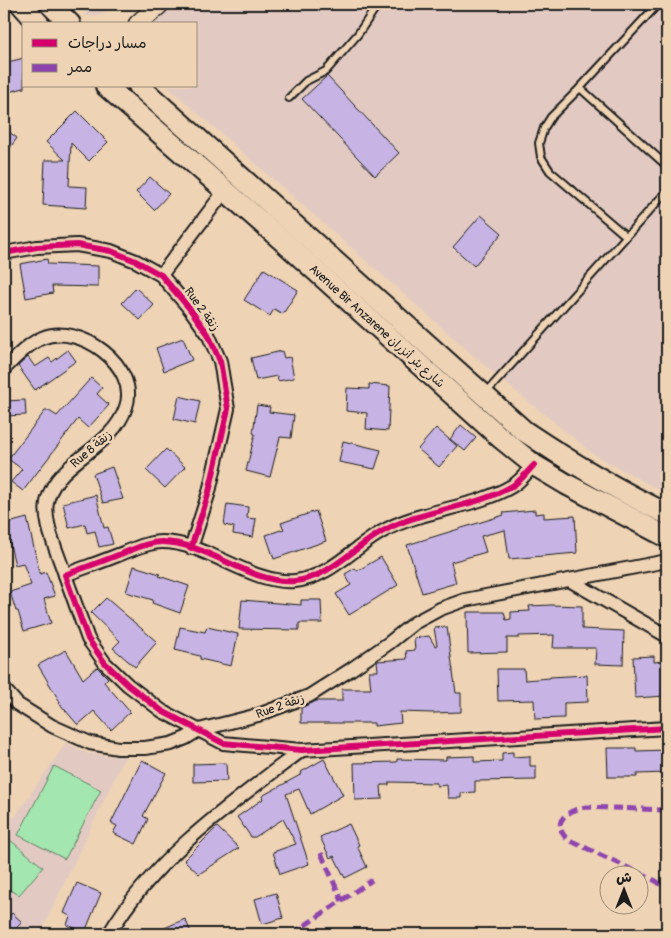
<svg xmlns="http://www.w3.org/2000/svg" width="671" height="938" font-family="Pangolin,'Playpen Sans Arabic',sans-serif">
  <rect width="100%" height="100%" fill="#eed3b5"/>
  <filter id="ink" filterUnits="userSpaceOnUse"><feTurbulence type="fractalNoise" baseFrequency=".02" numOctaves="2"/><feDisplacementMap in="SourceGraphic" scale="10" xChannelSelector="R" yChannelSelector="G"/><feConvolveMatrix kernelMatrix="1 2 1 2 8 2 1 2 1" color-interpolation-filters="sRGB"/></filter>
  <g filter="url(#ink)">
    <g fill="#e2cac3">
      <path d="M77,4h37l-12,11 -14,1z"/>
      <path d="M172,4h495v490l-71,-38 -99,-80 -330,-290h29v-62h-45z"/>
      <path d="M66,743l21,10 20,3h18l-85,178h-36v-114l3,-3h8z"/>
    </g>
    <g fill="#a4e6af" stroke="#608166">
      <path d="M54,766l47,24 -36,69 -47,-24z"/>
      <path d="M4,835l39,32 -24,28 -15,-8z"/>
    </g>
    <g fill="#c7b4e5" stroke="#1c1c1c">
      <path d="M24,58v30l-16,4 -2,-8h-2v-21z"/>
      <path d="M327,76l72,77 -24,23 -73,-77z"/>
      <path d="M77,111l31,31 -19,19 -18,-18 -2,43 18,1 -1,21 -43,-3 2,-45h20l-19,-18z"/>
      <path d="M4,128l13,10 -13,18z"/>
      <path d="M150,177l19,17 -15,16 -18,-18z"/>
      <path d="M481,215l21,18 -28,33 -21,-19z"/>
      <path d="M47,259l1,5 50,2v21l-46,-1 1,7 -27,5 -6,-34z"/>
      <path d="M264,269l34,21 -15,24 -9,-5 -4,7 -26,-16z"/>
      <path d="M136,288l18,17 -14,15 -18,-17z"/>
      <path d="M183,338l9,22 -28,11 -8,-23z"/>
      <path d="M68,350l8,11 -41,29 -17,-24 10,-9 7,10 14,-9 3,4z"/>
      <path d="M282,351l2,7 6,-1 4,21 -16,3 -1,-5 -21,4 -5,-22z"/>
      <path d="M91,378l11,10 -5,6 12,11 -21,23 -10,-9 -55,72 -12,-9 11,-13 -14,-10 37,-48h4l8,5z"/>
      <path d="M369,384l21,2 -2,45 -22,-2 1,-16 -21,-2 1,-23 22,1z"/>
      <path d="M179,396l21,5 -5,23 -21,-5z"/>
      <path d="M25,400l1,15 -22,1v-15z"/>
      <path d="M257,405l13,2 -1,5 25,3 -3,23 -11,-1 -10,40 -24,-6 9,-37 -2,-1z"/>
      <path d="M461,425l15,13 -11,13 -15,-12z"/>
      <path d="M436,428l21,18 -18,21 -21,-18z"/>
      <path d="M343,441l38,9 -6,19 -36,-7z"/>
      <path d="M166,449l19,18 -20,21 -19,-18z"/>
      <path d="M112,467l11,32 -20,4 -10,-29z"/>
      <path d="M96,495l8,33 4,-1 5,17 -14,3 -4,-16 -8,2 -2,-9 -16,4 -6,-25z"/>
      <path d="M227,504l21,3 -1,11 9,1 -3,18 -20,-3 1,-7 -10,-2z"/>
      <path d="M535,510v4l9,-1v5l31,-2 2,37 -68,6 -4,-29 -24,6 5,16 -35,10 5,21 -34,10 -15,-48 97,-30 -1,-2z"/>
      <path d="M316,511l10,30 -52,18 -8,-24 18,-6 -3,-6z"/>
      <path d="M27,518l13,56 6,-2 9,24 -11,3 7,24 -27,8 -6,-20h-2l-6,-19 21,-7 -8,-22 -8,2 -10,-41z"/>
      <path d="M381,557l17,28 -49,30 -13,-21 15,-9 -6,-11 10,-6 2,3z"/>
      <path d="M134,566l26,8 -1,2 30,10 -9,27 -28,-10 1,-3 -27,-8z"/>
      <path d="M106,598l51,44 -22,25 -22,-19 7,-7 -29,-28z"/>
      <path d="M242,600l59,5v-5h20l1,23h-23v7l-60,-1z"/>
      <path d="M551,605l31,1v23l42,2 -1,34 -28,-1 1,-16h-43l1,-13 -35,1v2h-12v14l-39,1 -1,-41h37l2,8 5,-1v-7l19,-1 -1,-5z"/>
      <path d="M180,627l25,5 2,-5 31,7 -7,32 -31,-7v-3l-25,-6z"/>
      <path d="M447,627l9,66h5v19l-28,1 -33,-1 1,11 -27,3v-3h-73v-15l15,-7h26v-12h29l-2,-18h9l-1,-10 30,-2 -1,-8 9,-1 -1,-12 15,-2 6,10 2,-1 -3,-17z"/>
      <path d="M66,650l17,29 14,-12 11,11 -4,4 26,30 -19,18 -17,-19 -16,14 -19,-22 1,-1 -22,-37z"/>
      <path d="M654,656v6l9,-1 2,35 -30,2 -2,-41z"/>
      <path d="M497,669h27l1,11 25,-2v-1l37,-2 1,27 -24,1v15l-29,1 -1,-19 -36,1z"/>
      <path d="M607,748h29v3l31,-1v23l-30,1v3h-29z"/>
      <path d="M513,752v5l17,-1v10h6v14l-61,1v11l-14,1v5h-13l-1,-13 -10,1v-3l-48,-1v3h-8l1,14 -27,1 -1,-37 43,-1v-3l49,1v-3l28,-1v6l28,-1v-8z"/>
      <path d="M324,759l19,36 -33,19 -11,-25 -13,5 23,70 -29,10 -7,-22 23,-8 -13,-25 -28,18h-4l-14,-20 26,-18 -1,-3 40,-22 -1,-2z"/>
      <path d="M142,760l24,13 -23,43 5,3 -12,25 -23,-11 4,-7 -6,-3z"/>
      <path d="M226,763l1,18 -34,1v-18z"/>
      <path d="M349,824l10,21 -2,1 10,21 -22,11 -11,-22 -4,2 -10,-21z"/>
      <path d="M217,827l22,21 -40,26 -15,-14z"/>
      <path d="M77,883l24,10 -16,39 -18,-7 3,-9 -6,-3z"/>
      <path d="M276,893l7,25 -21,6 -7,-25z"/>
      <path d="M12,913l10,9 -11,12h-7v-12z"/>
      <path d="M185,919l7,15h-41z"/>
    </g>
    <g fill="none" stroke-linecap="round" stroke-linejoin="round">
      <g stroke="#1c1c1c" stroke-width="10">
        <g id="lane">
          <path d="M580,88l87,78"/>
          <path d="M289,98l17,-17 20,-10 32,-37 20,-30"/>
          <path d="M626,236l-76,-65 -9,-14 -2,-14 5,-15 7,-11 29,-29 78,-84"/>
          <path d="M485,394l182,-203"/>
        </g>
      </g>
      <g stroke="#1c1c1c" stroke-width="16">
        <g id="street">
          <path d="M4,253l33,-6 40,-2 34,6 25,10 25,14 29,34 18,25 12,27 8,48 -19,83 -18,56"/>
          <path d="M161,275l63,-83"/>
          <path d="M4,369c11,-11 24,-25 38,-31 37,-16 98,28 84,69 -14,42 -66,52 -78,91 -7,21 10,55 17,77"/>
          <path d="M534,465c-7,7 -14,17 -22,21 -37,22 -86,23 -125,43 -32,16 -55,48 -92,52 -44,4 -88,-39 -133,-39 -15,0 -30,8 -44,13 -17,7 -35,13 -53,20l23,64 17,24 23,22 34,26 61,32 79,7 365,-22"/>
          <path d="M571,581l96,55"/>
          <path d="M4,689l13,15 35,22 38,17 28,5h27l26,-4 15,-6 13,-8 59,-15 51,-19 41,-26 39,-27 25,-20 26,-14 25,-9 202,-39"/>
          <path d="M109,934c45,-77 123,-131 193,-184"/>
        </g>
      </g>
      <g stroke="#1c1c1c" stroke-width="21">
        <path id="secondary" d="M138,24l22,-20"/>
      </g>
      <g stroke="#1c1c1c" stroke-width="24">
        <g id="primary">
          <path d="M21,4l18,20"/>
          <path d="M50,4l20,20"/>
          <path d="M106,86l178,156 218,197 32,26 32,19 101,53"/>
          <path d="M139,86l385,345c46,31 93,59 143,83"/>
        </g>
      </g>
      <use href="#lane" stroke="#eed3b5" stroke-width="6"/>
      <use href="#street" stroke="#eed3b5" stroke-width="12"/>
      <use href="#secondary" stroke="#eed3b5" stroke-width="18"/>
      <use href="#primary" stroke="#eed3b5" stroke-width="20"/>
      <g stroke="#8e44ad" stroke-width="5" stroke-dasharray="10 5" stroke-linecap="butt">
        <path d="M667,810l-81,-3c-18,3 -36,14 -19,32l89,42 11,8"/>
        <path d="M321,853l21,48"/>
        <path d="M292,934l80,-54"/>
      </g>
      <g stroke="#eed3b5" stroke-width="9">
        <g id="cycleway">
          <path d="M4,253l33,-6 40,-2 34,6 25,10 25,14 29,34 18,25 12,27 8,48 -19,83 -18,56"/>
          <path d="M534,465c-7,7 -14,17 -22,21 -37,22 -86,23 -125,43 -32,16 -55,48 -92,52 -44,4 -88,-39 -133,-39 -15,0 -30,8 -44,13 -17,7 -35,13 -53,20l23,64 17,24 23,22 34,26 61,32 79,7 365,-22"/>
        </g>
      </g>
      <use href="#cycleway" stroke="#d6006c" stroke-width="6"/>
    </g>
  </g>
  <g text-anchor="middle" stroke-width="5" stroke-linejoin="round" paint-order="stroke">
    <g font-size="12" fill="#1c1c1c" stroke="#eed3b5">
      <text transform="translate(202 309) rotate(54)" y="4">Rue 2 زنقة</text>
      <text transform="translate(377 326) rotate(42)" y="4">Avenue Bir Anzarene شارع بئر أنزران</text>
      <text transform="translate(91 449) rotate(-41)" y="4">Rue 8 زنقة</text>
      <text transform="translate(280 706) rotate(-20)" y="4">Rue 2 زنقة</text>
    </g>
  </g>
  <rect width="671" height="938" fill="none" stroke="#eed3b5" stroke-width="20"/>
  <rect x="10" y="10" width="651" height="918" fill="none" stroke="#1c1c1c" stroke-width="2" filter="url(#ink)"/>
  <rect x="22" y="22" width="175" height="65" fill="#eed3b5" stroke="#9a8a78"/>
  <rect x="32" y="39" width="25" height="8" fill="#d6006c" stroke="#9a8a78"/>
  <text x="68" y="48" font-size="15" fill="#1c1c1c">مسار دراجات</text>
  <rect x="32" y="64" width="25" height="8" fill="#8e44ad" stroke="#9a8a78"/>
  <text x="68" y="72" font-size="15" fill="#1c1c1c">ممر</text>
  <g transform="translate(624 890)"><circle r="24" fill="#eed3b5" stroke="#9a8a78"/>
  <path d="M0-4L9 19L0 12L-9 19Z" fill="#1c1c1c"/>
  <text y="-8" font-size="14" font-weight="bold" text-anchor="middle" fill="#1c1c1c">ش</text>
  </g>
</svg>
